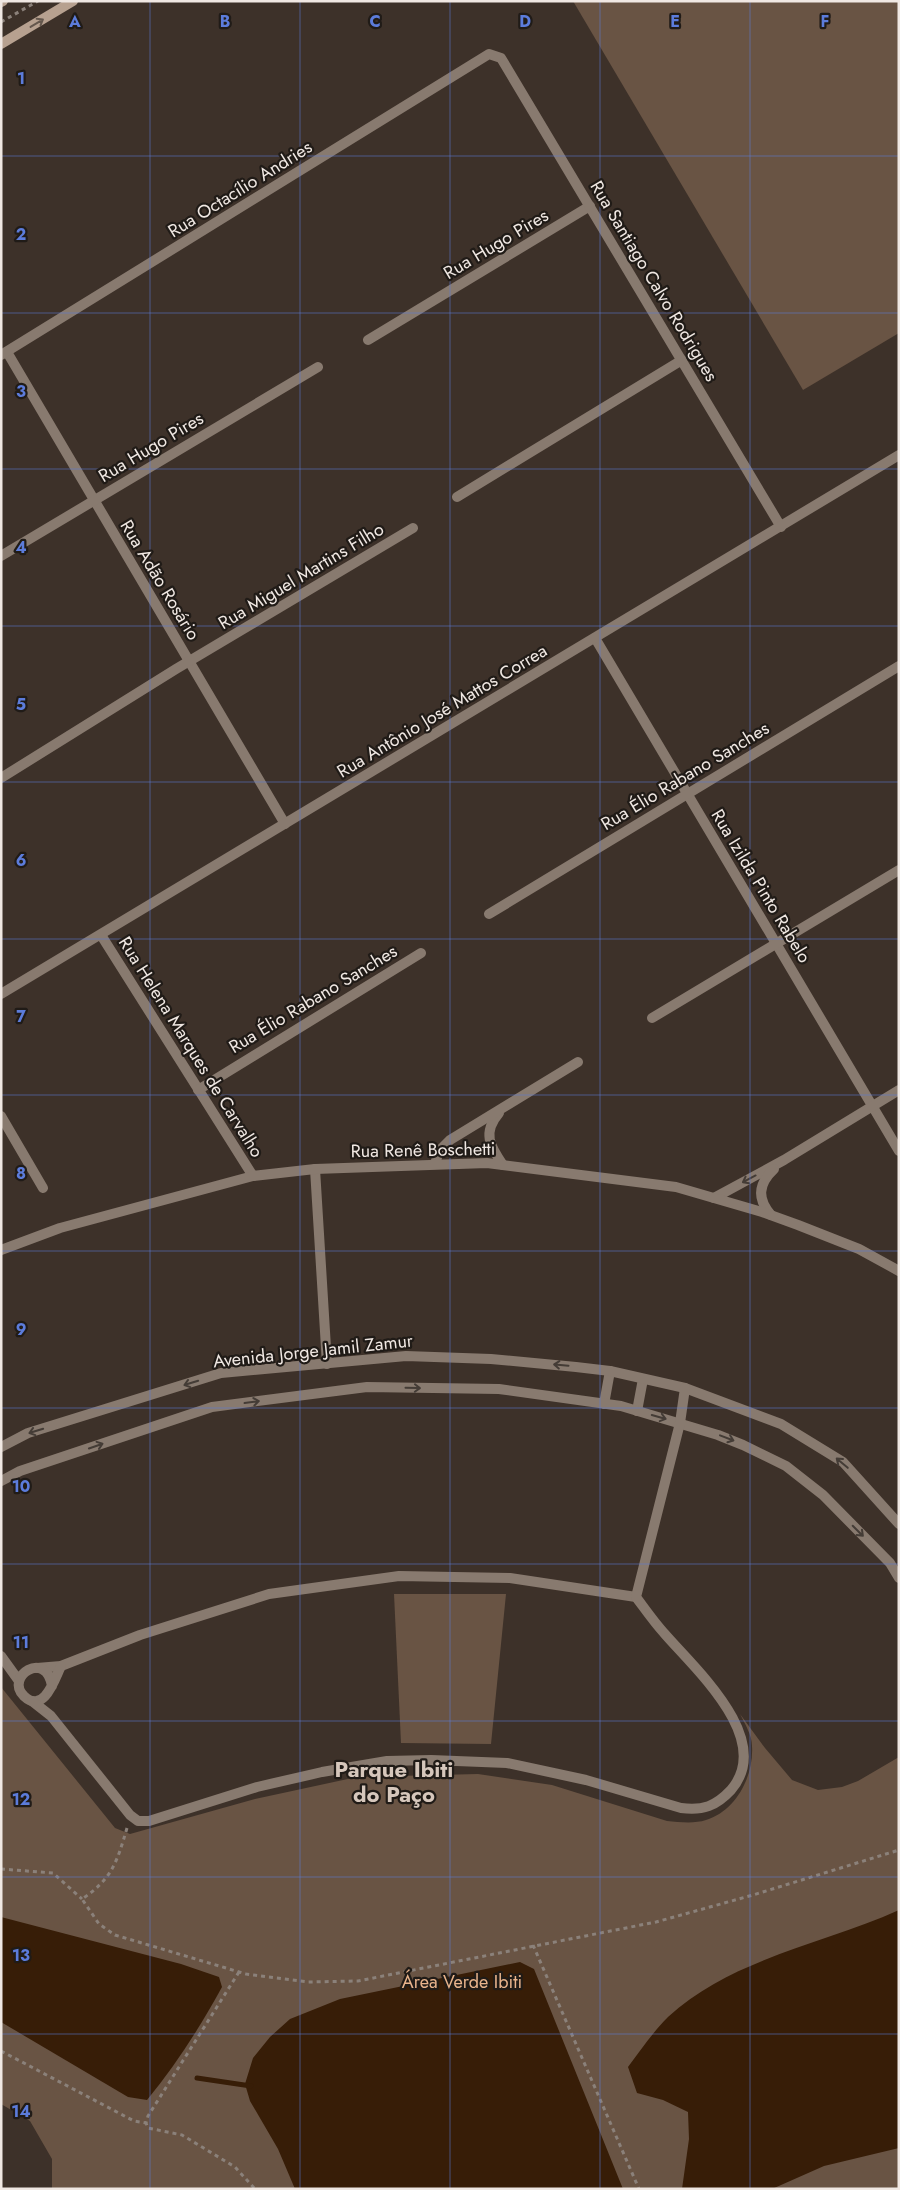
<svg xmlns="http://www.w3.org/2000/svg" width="900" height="2190" font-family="Jost,sans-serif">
  <rect width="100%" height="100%" fill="#3d3129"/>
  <g fill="#695444">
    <path d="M573,1h326v332l-96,57z"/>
    <path d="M394,1594h112l-15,150 -90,-1z"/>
    <path d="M1,1687l114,141 15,6 125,-35 102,-22 121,-3 74,11 115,36c12,1 27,3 39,-1 30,-9 48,-44 46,-74 0,-11 -7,-22 -12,-32l25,34 27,32 26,10 24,-3 16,-6 41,-24v432h-847v-30l-22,-38 -29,-17z"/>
  </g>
  <g fill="#371d07">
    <path d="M899,1910v238l-75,18 -52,23h-90l7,-50 -1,-27 -25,-12 -26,-7 -9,-26c12,-16 25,-35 40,-50 64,-59 154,-72 231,-107z"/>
    <path d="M1,1917l180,47 38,13 3,10c-22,40 -46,78 -75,113l-19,-3 -127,-75z"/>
    <path d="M520,1962l14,7 89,220h-328l-17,-40 -28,-48 -5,-17 8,-26 17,-21 20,-18 50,-20z"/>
  </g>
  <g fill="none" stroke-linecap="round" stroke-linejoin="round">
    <path stroke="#371d07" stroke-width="5" d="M197,2078l54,8"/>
    <g stroke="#8b817a" stroke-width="3" stroke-dasharray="4 4" stroke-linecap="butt">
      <path d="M1,22l37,-21"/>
      <path d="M127,1828c-10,34 -15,51 -45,71l17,25 16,11 131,39 62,8 50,-1 298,-59 97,-27 146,-45"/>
      <path d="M1,1869l52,4 29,26"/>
      <path d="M533,1945l106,244"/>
      <path d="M239,1972l-91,144 -2,7 2,5 34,7 53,32 20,22"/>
      <path d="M1,2051l133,70 12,2"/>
    </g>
    <g stroke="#887a6f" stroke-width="10">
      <path d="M368,340l222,-134"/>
      <path d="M7,352l278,472"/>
      <path d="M1,355l488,-301 12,4 280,469"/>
      <path d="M457,497l225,-137"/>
      <path d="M1,556l317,-189"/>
      <path d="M595,638l304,513"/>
      <path d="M1,778l175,-109 237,-141"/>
      <path d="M489,914l410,-248"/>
      <path d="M101,935l152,241"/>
      <path d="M1,994l898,-539"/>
      <path d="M652,1018l247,-148"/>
      <path d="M198,1090l223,-137"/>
      <path d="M499,1113c-17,20 -9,33 4,52"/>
      <path d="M1,1116l42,72"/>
      <path d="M435,1164l4,-13 11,-11 128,-78"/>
      <path d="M315,1169l12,195"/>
      <path d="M714,1198l70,-38 115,-70"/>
      <path d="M771,1215c-14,-16 -13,-31 3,-46"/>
      <path d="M1,1250l59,-22 193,-52 62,-7 172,-6 189,24 86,25 36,13 61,24 40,22"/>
      <path d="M604,1404l6,-33"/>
      <path d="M637,1411l6,-32"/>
      <path d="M1,1447l27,-14 193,-60 185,-17 85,3 85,8 34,4 75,17 96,36 62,38 56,62"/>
      <path d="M1,1481l19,-10 192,-64 155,-20 132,2 122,17 97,29 25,10 43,21 37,29 67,68 9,15"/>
      <path d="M1,1656l18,25"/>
      <path d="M37,1668l24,-2 79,-31 129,-41 130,-18 111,2 126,19"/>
      <path d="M52,1686c-6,-37 -48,-9 -28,10 20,19 31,-18 37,-30"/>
      <path d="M32,1701l19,15 79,99 8,6h11l108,-34 65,-15 65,-11 44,-1 76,3 79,17 95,28c22,3 35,-2 50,-18 44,-51 -37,-122 -67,-157 -10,-11 -19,-24 -28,-36l44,-174 5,-35"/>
    </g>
    <g stroke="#b7a190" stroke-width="10">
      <path d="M1,2l2,-1"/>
      <path d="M1,44l72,-43"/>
    </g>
  </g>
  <defs><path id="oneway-shaft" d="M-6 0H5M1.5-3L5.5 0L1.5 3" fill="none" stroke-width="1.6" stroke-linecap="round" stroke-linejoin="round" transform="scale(1.25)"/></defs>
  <use stroke="#64574d" href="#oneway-shaft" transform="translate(37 23) rotate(-31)"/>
  <g stroke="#443c36">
    <use href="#oneway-shaft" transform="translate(749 1179) rotate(152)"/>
    <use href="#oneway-shaft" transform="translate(561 1365) rotate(-175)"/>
    <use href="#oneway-shaft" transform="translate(191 1383) rotate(163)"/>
    <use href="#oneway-shaft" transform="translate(413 1388) rotate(1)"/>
    <use href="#oneway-shaft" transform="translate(252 1402) rotate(-8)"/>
    <use href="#oneway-shaft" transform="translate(659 1417) rotate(16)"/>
    <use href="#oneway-shaft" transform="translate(36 1431) rotate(163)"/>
    <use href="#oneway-shaft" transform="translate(727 1438) rotate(21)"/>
    <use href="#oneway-shaft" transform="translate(96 1446) rotate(-19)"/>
    <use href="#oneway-shaft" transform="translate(842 1463) rotate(-140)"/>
    <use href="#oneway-shaft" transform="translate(858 1531) rotate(45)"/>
  </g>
  <path fill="none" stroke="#5c7cdb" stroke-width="1" stroke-opacity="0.55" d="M150,1v2188M300,1v2188M450,1v2188M600,1v2188M750,1v2188M1,156h898M1,313h898M1,469h898M1,626h898M1,782h898M1,939h898M1,1095h898M1,1251h898M1,1408h898M1,1564h898M1,1721h898M1,1877h898M1,2034h898"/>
  <g text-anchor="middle" stroke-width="4.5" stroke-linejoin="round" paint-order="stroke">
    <g font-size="18" fill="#f0e8e3" stroke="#201b17">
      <text transform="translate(240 189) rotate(-32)" y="6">Rua Octacílio Andries</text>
      <text transform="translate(496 244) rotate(-31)" y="6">Rua Hugo Pires</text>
      <text transform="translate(654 281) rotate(59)" y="6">Rua Santiago Calvo Rodrigues</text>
      <text transform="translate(151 447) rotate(-31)" y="6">Rua Hugo Pires</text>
      <text transform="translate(301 576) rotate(-31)" y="6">Rua Miguel Martins Filho</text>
      <text transform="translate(160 580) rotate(59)" y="6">Rua Adão Rosário</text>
      <text transform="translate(442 711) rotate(-31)" y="6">Rua Antônio José Mattos Correa</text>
      <text transform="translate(685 776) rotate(-31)" y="6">Rua Élio Rabano Sanches</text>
      <text transform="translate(761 886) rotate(59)" y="6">Rua Izilda Pinto Rabelo</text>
      <text transform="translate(313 999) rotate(-31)" y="6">Rua Élio Rabano Sanches</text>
      <text transform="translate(191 1047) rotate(58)" y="6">Rua Helena Marques de Carvalho</text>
      <text transform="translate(423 1150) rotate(-1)" y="6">Rua Renê Boschetti</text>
      <text transform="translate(313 1351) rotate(-6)" y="6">Avenida Jorge Jamil Zamur</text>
    </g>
    <g font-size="18" fill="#e9b48c" stroke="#201b17">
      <text x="462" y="1988">Área Verde Ibiti</text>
    </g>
    <g font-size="22" font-weight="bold" fill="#d6c7bc" stroke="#201b17">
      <text x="394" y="1777">Parque Ibiti<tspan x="394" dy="25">do Paço</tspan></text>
    </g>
  </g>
  <g font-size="16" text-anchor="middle" font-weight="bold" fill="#5c7cdb" stroke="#201b17" stroke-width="4.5" stroke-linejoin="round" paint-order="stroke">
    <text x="75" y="27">A</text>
    <text x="225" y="27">B</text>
    <text x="375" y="27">C</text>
    <text x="525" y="27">D</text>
    <text x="675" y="27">E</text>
    <text x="825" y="27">F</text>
    <text x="21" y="84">1</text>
    <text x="21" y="240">2</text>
    <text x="21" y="397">3</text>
    <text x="21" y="553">4</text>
    <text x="21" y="710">5</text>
    <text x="21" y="866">6</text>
    <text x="21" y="1022">7</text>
    <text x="21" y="1179">8</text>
    <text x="21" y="1335">9</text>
    <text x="21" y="1492">10</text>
    <text x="21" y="1648">11</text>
    <text x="21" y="1805">12</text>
    <text x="21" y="1961">13</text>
    <text x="21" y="2117">14</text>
  </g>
  <rect width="900" height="2190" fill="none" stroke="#f0e8e3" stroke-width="5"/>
</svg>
